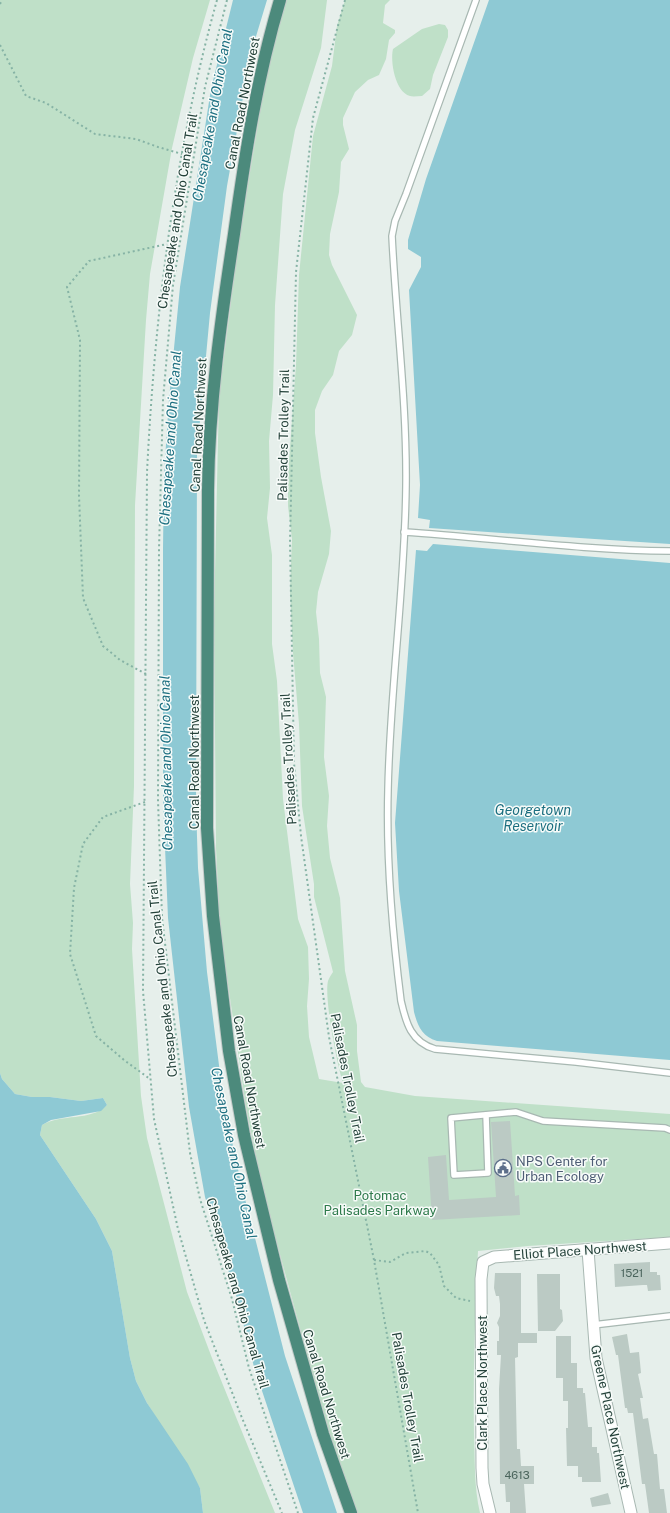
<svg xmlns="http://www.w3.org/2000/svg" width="670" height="1513" font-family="'Public Sans',sans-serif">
  <rect width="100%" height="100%" fill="#e6efeb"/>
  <g fill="#bfe0c8">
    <path d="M0,0h210l-17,58 -21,90 -22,126 -4,46 -11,185 -1,281 -4,98 3,39 -1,26 9,147 6,42 40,154 25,66 63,155h-72l-3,-25 -53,-85 -11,-22 -6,-23 -18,-107 -16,-32 -56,-84 2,-10c20,-12 48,-3 65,-20l-4,-7 -22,3 -31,-4h-18l-17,-3 -13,-15 -2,-6z"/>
    <path d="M287,0h40l-6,48 -26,82 -12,64 -8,111 -2,90 -4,46 1,47 -3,30 5,37v89l5,37 6,118 15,120 10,28 1,32 -2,27 2,31 10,42 24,4c-6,-19 -19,-85 -15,-102 1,-3 3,-6 5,-9l-19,-75v-13l-12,-78 -3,-82 -6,-71 -3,-62 2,-52 -4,-33v-31l8,-110 3,-90 14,-139 19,-70 5,-40 8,-26h45l-5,5 -2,18 12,7v3l-6,7 -3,19 -7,16 -11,5 -13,12 -12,26v7l6,24 -8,13 -2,30 -9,42 -1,21 3,10 25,50 -5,20 -13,16 -6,24 -11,16 -7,19v23l6,44 10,54 -2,23 -11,38 -2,20 3,27 1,34 6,24 -2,60 5,39 -2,30 3,32 10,40 5,73 12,54v26l4,31 4,5 50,9 255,18v123l-142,9 -50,5c-3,61 -5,122 -4,183 1,27 0,53 6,79h-122l-22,-59 -16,-52 -45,-166 -19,-79 -10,-50 -26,-177 -4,-82 -2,-231 5,-221 20,-157 23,-139 14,-70z"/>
    <path d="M439,24l6,1 3,5v7l-15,38 -3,14 -8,7c-4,0 -9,1 -12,0 -15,-4 -20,-35 -17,-47l29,-20z"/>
  </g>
  <g fill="#8ec9d4">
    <path d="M233,0h34l-16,53 -24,133 -17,127 -13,140 -1,352 2,63 9,104 17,132 17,79 44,173 52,157h-34l-49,-146 -17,-69 -32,-101 -16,-90 -21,-189 -5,-118v-251l1,-74 5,-76 11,-112 31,-198z"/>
    <path d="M489,0h181v544l-241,-16 1,-8 -12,-2 2,-33 -11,-195 12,-23v-10l-13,-8v-9l18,-61z"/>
    <path d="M433,544l237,19v497l-233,-19c-15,-5 -19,-14 -23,-29l-15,-121 -4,-68 21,-273 11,1z"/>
    <path d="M0,1073l2,6 13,15 17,3h18l31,4 22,-3 4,7 -6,6 -50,9 -9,5 -2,10 56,84 16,32 18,107 6,23 11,22 41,61 12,24 3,25h-203z"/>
  </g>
  <g fill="#bbcac4">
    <path d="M510,1121l5,75 4,-1 1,20 -88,5 -4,-63 18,-2 3,45 47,-3 -5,-75z"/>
    <path d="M650,1262v10h7v3h3l1,15 -13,1 -1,-6h-4l-28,2 -1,-23z"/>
    <path d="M495,1273h26v60h16v10h-19v14l-3,1 2,91h3l1,17h13v18h-10l2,29h-16v-11h-4l-1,-18h-5l-1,-95 2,-34h-4v-14h2v-14l-2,-4 3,-7v-12l-1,-8h-3l-2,-8z"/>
    <path d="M537,1274h23v35l2,1 1,11 -8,10h-17z"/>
    <path d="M627,1334l3,19 9,-1 2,21 -3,1 5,24h-3l3,21 5,-1 6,36h3l3,35h4l3,24h-18l-4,-29h-3l-9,-71h-5l-1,-5h-2l-7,-53h-2l-4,-18z"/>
    <path d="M556,1336h15v27h6v25h6v5h2l3,34h4v20h5v6h2l2,29h-19v-5h-4v-11h-11l-1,-38h2v-27h-5v-23h-7z"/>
    <path d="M608,1493l3,11 -19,3 -2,-9z"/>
  </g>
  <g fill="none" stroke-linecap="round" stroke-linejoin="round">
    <g stroke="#a8b8b2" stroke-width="8">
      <g id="service">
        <path d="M476,0l-70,194 -11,27 -3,15c4,83 15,166 14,250 -1,102 -16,202 -18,304 -2,72 4,140 13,211 5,22 10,41 34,48l141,13 94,11"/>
        <path d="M404,532c89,6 177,18 266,19"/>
        <path d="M486,1115l2,58 -34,2 -3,-57 65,-6 27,9 122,7 5,2"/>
        <path d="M593,1325l77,-9"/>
      </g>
    </g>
    <g stroke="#a8b8b2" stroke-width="13">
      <g id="minor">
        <path d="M588,1250l8,108 35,155"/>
        <path d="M490,1513l-7,-29 -1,-16 -1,-189 2,-17 11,-5 176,-14"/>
      </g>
    </g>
    <g stroke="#c2cac8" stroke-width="14">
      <path id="trunk" d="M280,0c-23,77 -35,155 -46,234 -13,85 -25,169 -26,256l-1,338 6,88 16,135 15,84 35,145 44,154 28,79"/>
    </g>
    <g stroke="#86b3a5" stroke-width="2" stroke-dasharray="2 3" stroke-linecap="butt">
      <path d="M217,0c-43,154 -62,312 -70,472l-4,519 11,128 24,110 26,91 38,98 40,95"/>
      <path d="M227,0l-22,87 -14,87 -18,111 -10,115 -4,149 -1,251 4,118 28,235 10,46 32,100 17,69 49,145"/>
      <path d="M345,0l-32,118 -17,154 -6,270 4,221 7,73 28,201 45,223 44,253"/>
      <path d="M0,4l2,-4"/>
      <path d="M0,45l26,51 20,7 49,31 41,5 22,8 24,7"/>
      <path d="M146,674l-26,-14 -17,-14 -20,-48 -4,-103 1,-155 -13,-53 22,-26 78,-17"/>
      <path d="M145,802l-42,15 -20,27 -9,44 -4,66 26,82 28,24 26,19"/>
      <path d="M374,1260l16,2 16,-9 19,-2 5,2 9,12 5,21 12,12 14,3"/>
    </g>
    <use href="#service" stroke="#fff" stroke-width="5.5"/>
    <use href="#minor" stroke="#fff" stroke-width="11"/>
    <use href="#trunk" stroke="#4c8a7c" stroke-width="12"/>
  </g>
  <defs>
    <g id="civic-ring" transform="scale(0.9)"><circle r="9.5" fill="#f7fbf9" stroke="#5c6f8a" stroke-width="1.5"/><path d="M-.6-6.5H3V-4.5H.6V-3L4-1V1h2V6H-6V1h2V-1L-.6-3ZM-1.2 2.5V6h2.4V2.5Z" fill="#5c6f8a"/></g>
  </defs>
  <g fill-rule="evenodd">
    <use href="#civic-ring" x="503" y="1168"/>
  </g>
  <g text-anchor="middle" stroke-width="3" stroke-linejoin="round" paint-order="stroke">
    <g font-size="11" fill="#4a645c">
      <text x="632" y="1277">1521</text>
      <text x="517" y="1479">4613</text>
    </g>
    <g font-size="13" fill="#24423a" stroke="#f7fbf9">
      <text transform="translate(242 103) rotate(-79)" y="5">Canal Road Northwest</text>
      <text transform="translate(177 211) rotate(-81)" y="5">Chesapeake and Ohio Canal Trail</text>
      <text transform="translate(198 425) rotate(-87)" y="5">Canal Road Northwest</text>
      <text transform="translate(283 435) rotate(-89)" y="5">Palisades Trolley Trail</text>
      <text transform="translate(288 759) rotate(-93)" y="5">Palisades Trolley Trail</text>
      <text transform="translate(194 762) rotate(-90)" y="5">Canal Road Northwest</text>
      <text transform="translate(162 979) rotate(-96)" y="5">Chesapeake and Ohio Canal Trail</text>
      <text transform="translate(348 1078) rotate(79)" y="5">Palisades Trolley Trail</text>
      <text transform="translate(250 1082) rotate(80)" y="5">Canal Road Northwest</text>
      <text transform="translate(580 1250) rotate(-4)" y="5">Elliot Place Northwest</text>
      <text transform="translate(238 1293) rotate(74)" y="5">Chesapeake and Ohio Canal Trail</text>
      <text transform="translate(482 1383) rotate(-90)" y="5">Clark Place Northwest</text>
      <text transform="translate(327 1394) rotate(73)" y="5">Canal Road Northwest</text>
      <text transform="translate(408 1397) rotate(80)" y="5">Palisades Trolley Trail</text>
      <text transform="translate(611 1417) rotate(78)" y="5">Greene Place Northwest</text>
    </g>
    <g font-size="13" fill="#4e5e75" stroke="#f7fbf9" text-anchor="start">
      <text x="516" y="1166">NPS Center for<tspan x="516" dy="15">Urban Ecology</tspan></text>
    </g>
    <g font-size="13" fill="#2d7a4b" stroke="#f7fbf9">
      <text x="380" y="1200">Potomac<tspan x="380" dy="15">Palisades Parkway</tspan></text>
    </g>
    <g font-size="14" font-style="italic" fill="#1c6f80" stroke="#f7fbf9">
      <text transform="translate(212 115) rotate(-80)" y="5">Chesapeake and Ohio Canal</text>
      <text transform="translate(170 438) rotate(-86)" y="5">Chesapeake and Ohio Canal</text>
      <text transform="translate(166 763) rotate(-91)" y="5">Chesapeake and Ohio Canal</text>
      <text x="533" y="815">Georgetown<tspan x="533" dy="16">Reservoir</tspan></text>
      <text transform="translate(234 1153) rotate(78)" y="5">Chesapeake and Ohio Canal</text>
    </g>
  </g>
</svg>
